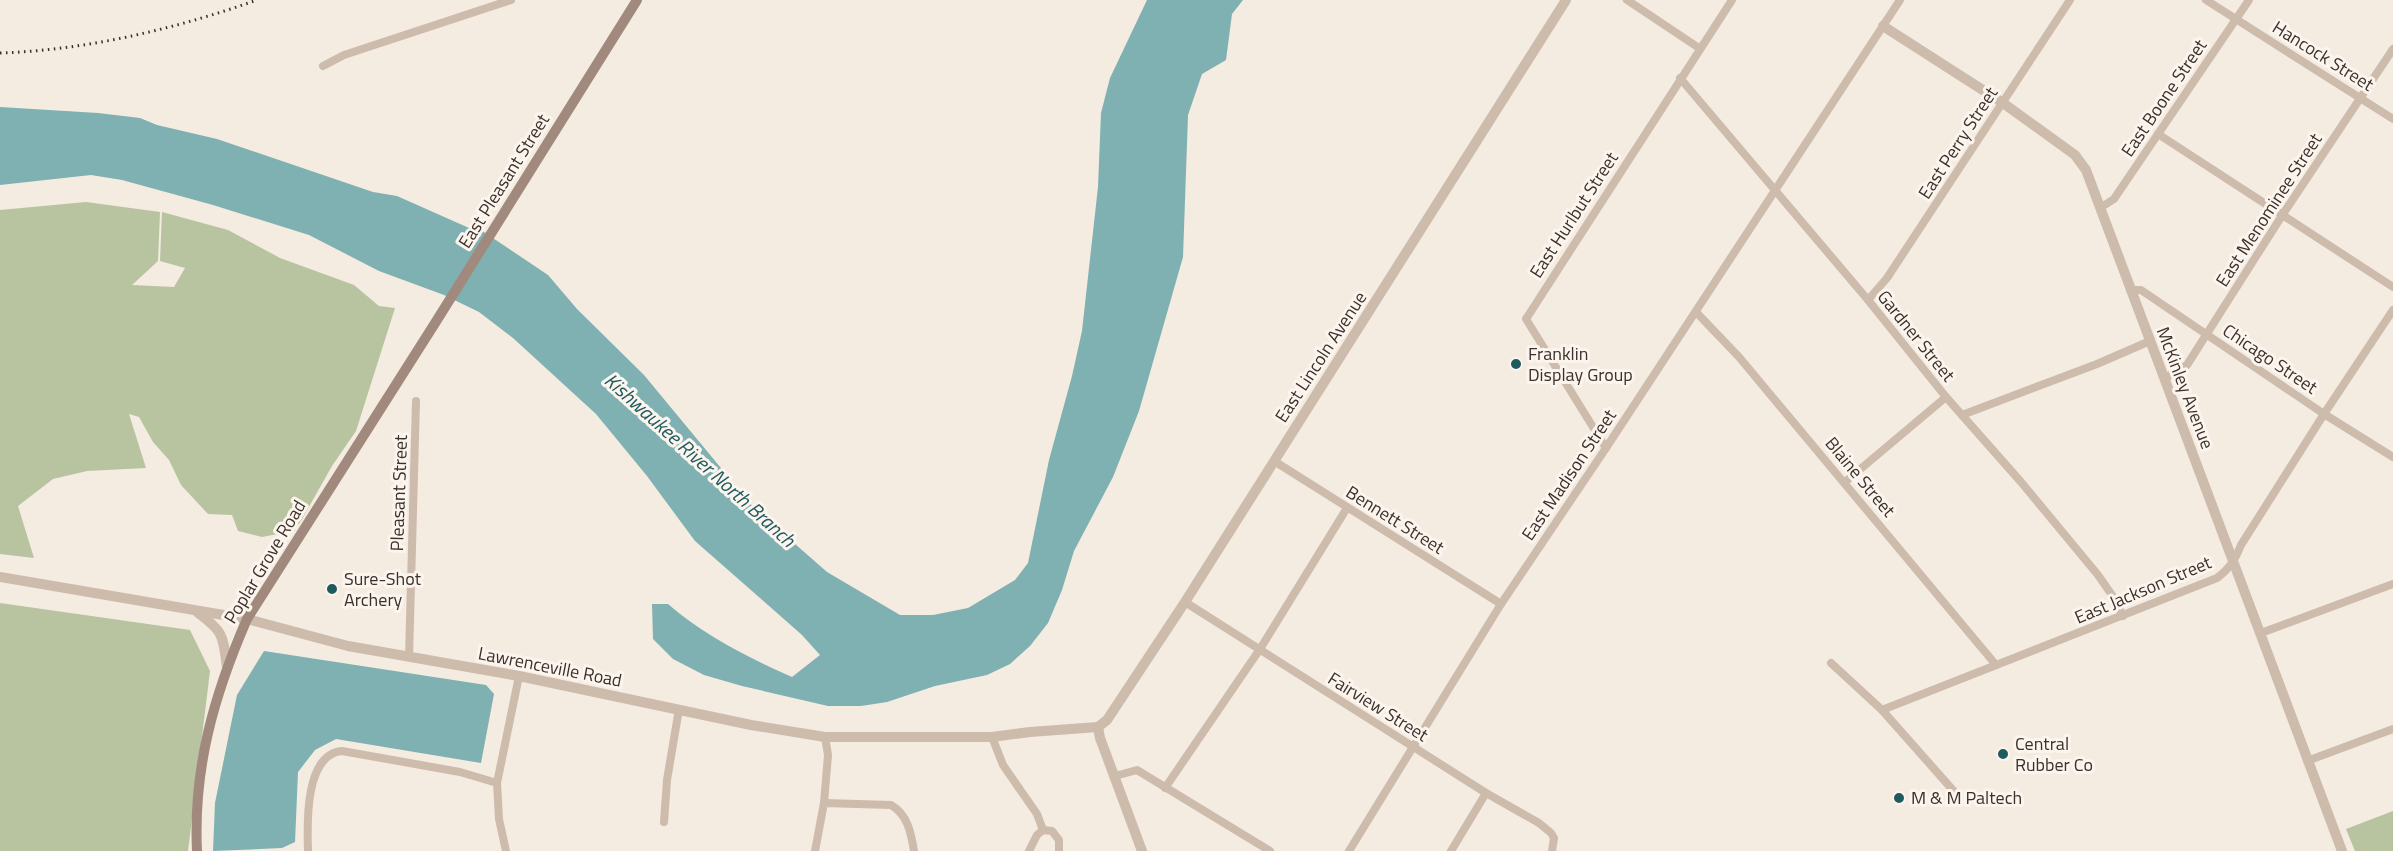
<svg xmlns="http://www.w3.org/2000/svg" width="2393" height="851" font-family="'Titillium Web',sans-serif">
  <rect width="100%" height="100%" fill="#f4ebe1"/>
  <g fill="#b8c4a0">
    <path d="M86,202l74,10 -2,49 -26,24 42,2 11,-19 -25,-7 2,-49 66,18 52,28 74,27 25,21 16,2 -39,123 -24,35 -31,55 -8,10 -31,6 -24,-6 -6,-16 -24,-1 -27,-29 -12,-25 -16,-18 -14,-25 -10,-3 17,54 -59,3 -34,8 -35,27 16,52 -34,-4v-344z"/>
    <path d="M0,603l190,27 20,41 -22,180h-188z"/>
    <path d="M2393,811v40h-38l-9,-22z"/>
  </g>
  <g fill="#7fb0b2">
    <path d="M1147,0h96l-11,14 -6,46 -24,14 -14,41 -5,142 -44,154 -26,66 -39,74 -12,39 -14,33 -18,23 -20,18 -23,11 -52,11 -48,16 -26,4h-33l-86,-20 -38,-11 -31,-16 -20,-20 -1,-35h16c37,32 79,53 124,73l28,-22 -18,-20 -107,-94 -48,-65 -51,-62 -83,-76 -34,-26 -35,-17 -65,-24 -70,-36 -96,-30 -91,-25 -31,-5 -91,10v-78l98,6 42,5 17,7 60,14 156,53 24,4 72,32 12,2 67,45 29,34 67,66 110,133 73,64 73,43h33l35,-7 47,-28 13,-17 21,-103 23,-84 10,-45 16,-144 3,-74 9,-35z"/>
    <path d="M264,651l222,34 8,9 -13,69 -145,-24 -21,11 -17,22 -3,70 -13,6 -69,3 2,-48 22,-108z"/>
  </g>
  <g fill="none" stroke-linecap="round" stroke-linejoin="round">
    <g stroke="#cdbbac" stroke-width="8">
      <path d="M1627,0l72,48"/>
      <path d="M2206,0l187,119"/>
      <path d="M323,66l21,-11 167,-55"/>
      <path d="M1680,78l188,222 78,97 75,85 77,93 16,23 9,18"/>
      <path d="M2158,134l235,153"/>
      <path d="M2100,208l14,-9 4,-6 131,-193"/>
      <path d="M2130,290h11l183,124 69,43"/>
      <path d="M1868,300l19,-22 183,-278"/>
      <path d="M1696,312l43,45 257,308"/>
      <path d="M2164,379l23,-14 96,-151 110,-165"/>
      <path d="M1962,415l135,-51 53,-23"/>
      <path d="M1606,448l-80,-129 206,-319"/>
      <path d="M1274,461l227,143"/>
      <path d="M1845,482l101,-85"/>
      <path d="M1185,602l301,191 53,30 12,10 3,5 -2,13"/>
      <path d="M2261,633l132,-49"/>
      <path d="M409,657l7,-256"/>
      <path d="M1831,663l51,47 77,87"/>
      <path d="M1882,710l335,-132c13,-10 18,-18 24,-33l83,-131 69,-104"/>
      <path d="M992,737l11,28 34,49 6,16"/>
      <path d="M2307,761l86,-32"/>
      <path d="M1115,776l22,-6 133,81"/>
      <path d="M1165,788l95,-139 87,-141"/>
      <path d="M824,803l4,-48 -3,-18"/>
      <path d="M664,822l3,-42 12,-71"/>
      <path d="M308,851c-1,-28 -3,-97 34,-100l118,21 37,11"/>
      <path d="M506,851l-7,-32 -2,-36 22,-107"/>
      <path d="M815,851l9,-48 67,2c17,10 20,28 23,46"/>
      <path d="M1029,851l8,-16 6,-5 9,1 7,9v11"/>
      <path d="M1349,851l152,-247 105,-156 294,-448"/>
      <path d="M1451,851l35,-58"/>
    </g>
    <g stroke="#cdbbac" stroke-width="10">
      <path d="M1883,26l120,77 72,52 11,15 256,681"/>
      <path d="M0,577l247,42 101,27 171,30 232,49 74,12h167l38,-5 68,-5"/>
      <path d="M197,612c27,20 26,23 30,56"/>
      <path d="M1098,727l9,-7 78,-118 381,-602"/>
      <path d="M1098,727l2,11 42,113"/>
    </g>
    <path stroke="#a18a7d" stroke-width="10" d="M197,851c-4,-83 17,-156 50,-232l190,-299 200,-320"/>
    <path stroke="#3b302b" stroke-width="3" stroke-dasharray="1.5 4.5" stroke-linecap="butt" d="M0,53c87,-3 175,-24 257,-53"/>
  </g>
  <g fill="#1f5a5e" stroke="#fbf5ee" stroke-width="2">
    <circle cx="1516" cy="364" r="6"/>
    <circle cx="332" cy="589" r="6"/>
    <circle cx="2003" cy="754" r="6"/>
    <circle cx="1899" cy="798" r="6"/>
  </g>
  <g text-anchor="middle" stroke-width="6" stroke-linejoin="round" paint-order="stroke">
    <g font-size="18" fill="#3b302b" stroke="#fbf5ee">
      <text transform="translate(2323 56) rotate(32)" y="6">Hancock Street</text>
      <text transform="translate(2164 98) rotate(-56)" y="6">East Boone Street</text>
      <text transform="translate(1958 143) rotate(-57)" y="6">East Perry Street</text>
      <text transform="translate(504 181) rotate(-58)" y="6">East Pleasant Street</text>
      <text transform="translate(2269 210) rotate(-57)" y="6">East Menominee Street</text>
      <text transform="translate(1574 215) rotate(-57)" y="6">East Hurlbut Street</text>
      <text transform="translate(1916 336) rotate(51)" y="6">Gardner Street</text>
      <text transform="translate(1321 357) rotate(-57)" y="6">East Lincoln Avenue</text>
      <text transform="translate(2270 359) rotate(34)" y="6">Chicago Street</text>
      <text transform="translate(2185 388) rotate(69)" y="6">McKinley Avenue</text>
      <text transform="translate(1569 475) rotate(-56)" y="6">East Madison Street</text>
      <text transform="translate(1860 477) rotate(50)" y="6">Blaine Street</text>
      <text transform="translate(399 493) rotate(-88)" y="6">Pleasant Street</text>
      <text transform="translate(1395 520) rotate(32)" y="6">Bennett Street</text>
      <text transform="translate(265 562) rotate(-59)" y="6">Poplar Grove Road</text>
      <text transform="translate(2143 590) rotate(-23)" y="6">East Jackson Street</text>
      <text transform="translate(550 667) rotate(11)" y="6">Lawrenceville Road</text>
      <text transform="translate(1378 707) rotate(32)" y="6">Fairview Street</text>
    </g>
    <g font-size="18" fill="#3b302b" stroke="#fbf5ee" text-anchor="start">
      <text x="1528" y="360">Franklin<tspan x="1528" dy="21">Display Group</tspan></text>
      <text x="344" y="585">Sure-Shot<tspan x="344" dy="21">Archery</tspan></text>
      <text x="2015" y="750">Central<tspan x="2015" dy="21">Rubber Co</tspan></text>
      <text x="1911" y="804">M &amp; M Paltech</text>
    </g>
    <g font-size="20" font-style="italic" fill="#1f5a5e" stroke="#fbf5ee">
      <text transform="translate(700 460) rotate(42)" y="7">Kishwaukee River North Branch</text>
    </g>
  </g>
</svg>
